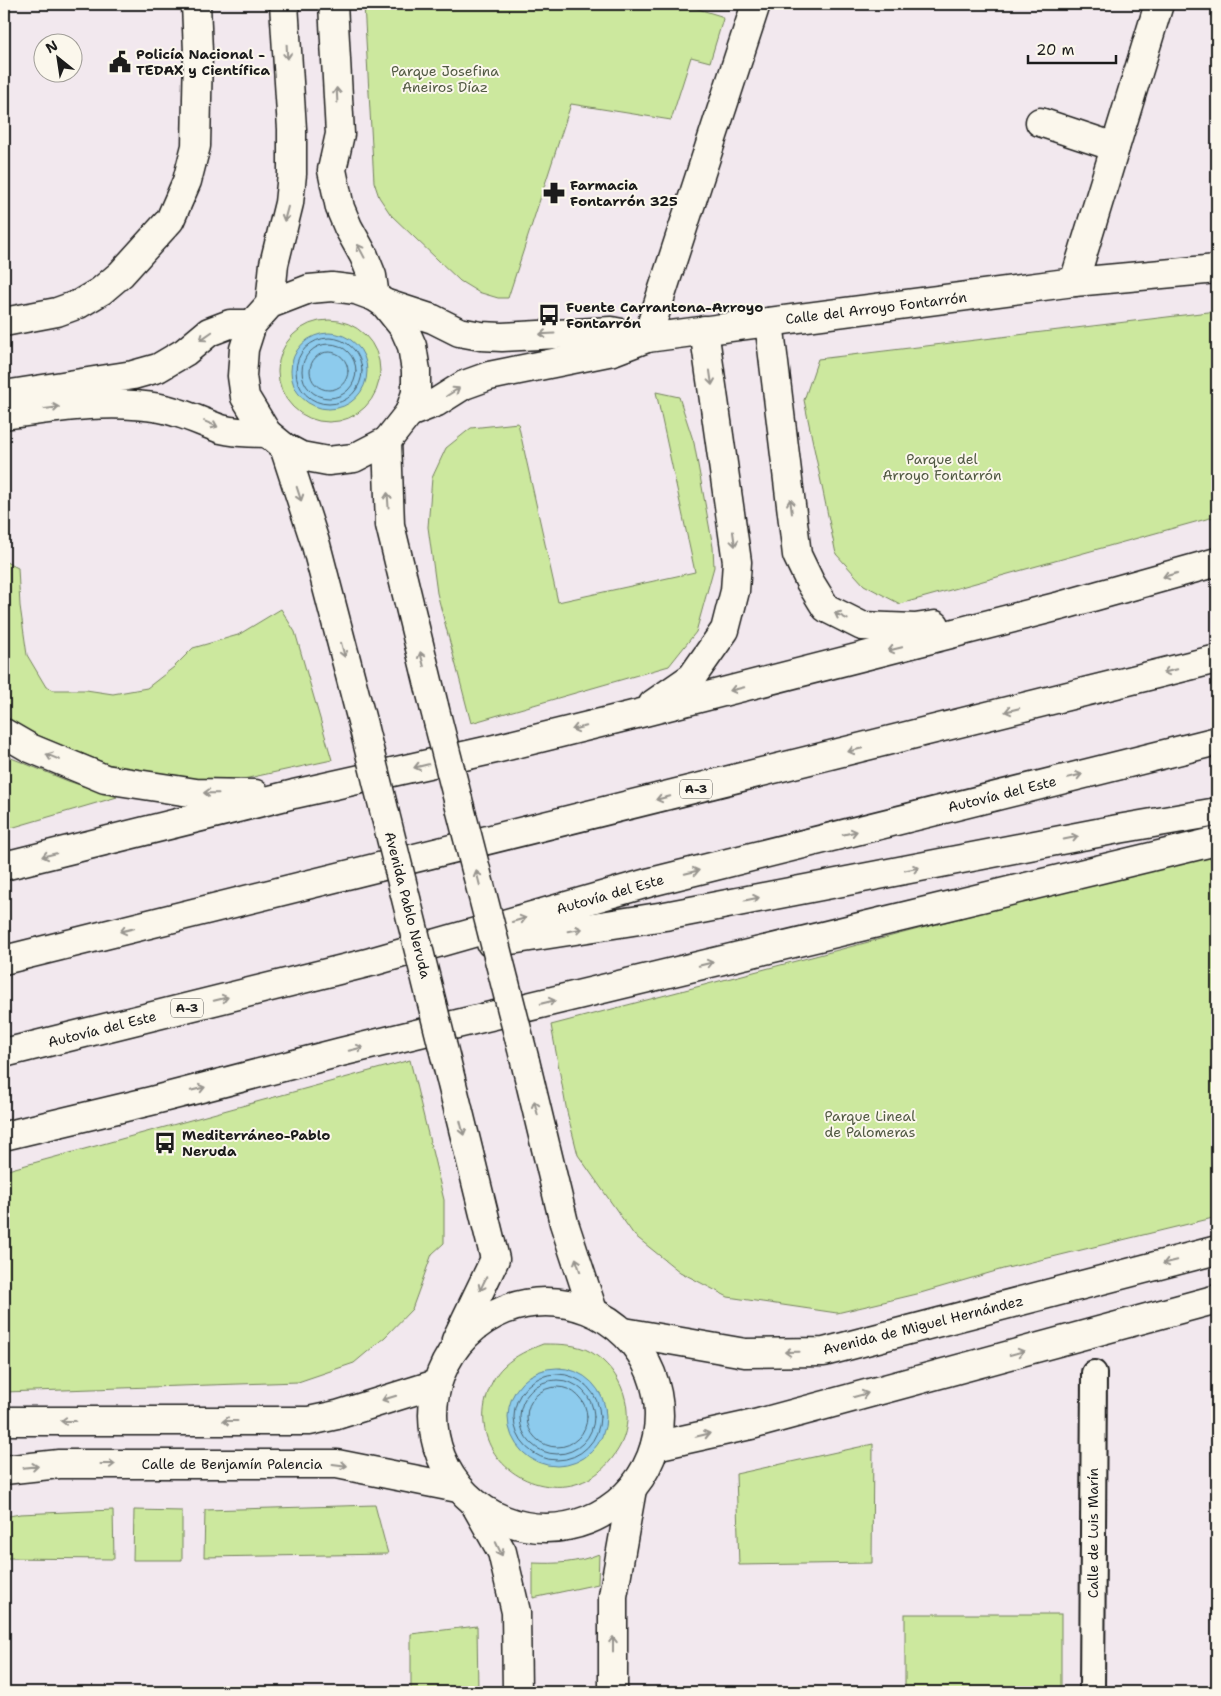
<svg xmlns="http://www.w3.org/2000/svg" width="1221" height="1696" font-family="'Shantell Sans',sans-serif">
  <rect width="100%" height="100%" fill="#f2e8ee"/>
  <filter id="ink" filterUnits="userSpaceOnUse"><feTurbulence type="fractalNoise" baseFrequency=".02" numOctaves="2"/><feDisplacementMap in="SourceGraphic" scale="10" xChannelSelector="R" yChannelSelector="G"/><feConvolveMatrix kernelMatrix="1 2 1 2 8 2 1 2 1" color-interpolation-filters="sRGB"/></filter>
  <g filter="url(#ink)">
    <g fill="#cce89e" stroke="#74825d" fill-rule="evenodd">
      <path d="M364,4h318l39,12 2,3 -13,43 -19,-5 -20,63 -100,-16 -63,194h-10l-20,-6 -18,-11 -69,-66 -12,-18 -5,-15z"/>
      <path d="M1217,311v205l-317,88 -36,-19 -28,-31 -32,-154 14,-41z"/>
      <circle cx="329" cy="371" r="51"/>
      <path d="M656,392l23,5 15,46 19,104 1,20 -18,65 -27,34 -198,57 -34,-130 -9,-66 4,-49 14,-30 25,-20 47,-5 40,179 137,-30z"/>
      <path d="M4,561l14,7 2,38 7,49 19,32 7,3h33l27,4 34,-6 27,-21 19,-19 45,-13 43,-26 14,23 37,128 -107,23 -64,-7 -53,-12 -98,-40 -6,-7z"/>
      <path d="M4,755l64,26 49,16 -113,33z"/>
      <path d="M1217,851v366l-214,52 -86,25 -80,19 -109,-16 -48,-25 -46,-37 -56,-80 -11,-43 -16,-87z"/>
      <path d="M410,1060l34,140v43l-12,11 -20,55 -27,28 -31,26 -56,19 -294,10v-221z"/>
      <path d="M543,1344c17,0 34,0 48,8 32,19 45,60 30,92 -11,22 -30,39 -55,42 -50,5 -93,-37 -80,-87 3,-12 9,-25 18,-33 12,-11 24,-16 39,-22zM561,1368l39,25 5,16v16l-75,-49 14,-6z"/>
      <path d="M873,1444l-1,119 -133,2 -3,-91z"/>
      <path d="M375,1505l13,49 -184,3 1,-47z"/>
      <path d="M113,1510l1,49 -110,-1v-41l16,-3z"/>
      <path d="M134,1510l48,1v49h-49z"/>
      <path d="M599,1554l-1,30 -65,14v-35c24,1 44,0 66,-9z"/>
      <rect x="905" y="1614" width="156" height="78"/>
      <path d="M477,1626l1,66h-67v-58z"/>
    </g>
    <g fill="#8dcbed" stroke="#608599">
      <circle cx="329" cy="371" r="38"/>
      <circle cx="557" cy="1417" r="49"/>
    </g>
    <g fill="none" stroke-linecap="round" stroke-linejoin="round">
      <g stroke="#496270" stroke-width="1">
        <circle cx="329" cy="371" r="33"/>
        <circle cx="329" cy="371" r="27"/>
        <circle cx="329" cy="371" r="19"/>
        <circle cx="557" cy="1417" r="43"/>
        <circle cx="557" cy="1417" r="37"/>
        <circle cx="557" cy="1417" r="30"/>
      </g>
      <g stroke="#1c1c1c" stroke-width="28">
        <path id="pedestrian" d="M1092,1692l2,-319"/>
      </g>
      <g stroke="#1c1c1c" stroke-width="31">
        <g id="minor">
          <path d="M1040,122l75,25"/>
          <path d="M1074,282l85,-278"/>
          <path d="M4,322l53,-10 22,-8 22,-13 20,-17 49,-54 17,-39 9,-35 2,-94 -2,-48"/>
          <path d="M647,338l109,-334"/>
        </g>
      </g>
      <g stroke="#1c1c1c" stroke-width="31">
        <g id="tertiary">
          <path d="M384,303l49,16 26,13 22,4 21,1 109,-6 36,7"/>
          <path d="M4,395l129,-20 25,-7 27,-16 24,-20 21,-8h22"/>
          <path d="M409,413l28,-11 27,-17 25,-9 124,-25 34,-13 427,-56 143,-13"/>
          <path d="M4,415c51,-7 104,-16 156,-7 22,4 41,14 61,21 15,4 31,4 46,4"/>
          <path d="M624,1332l121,21 79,-1 393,-102"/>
          <path d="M4,1421h305l28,-6 99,-31"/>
          <path d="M655,1446l100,-22 462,-125"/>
          <path d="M4,1470l55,-6h278l121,24"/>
        </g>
      </g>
      <g stroke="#1c1c1c" stroke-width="31">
        <g id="primary">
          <path d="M333,4l7,130 -8,36 8,38 8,19 16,29 8,20 3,21"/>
          <path d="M332,287l24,3 19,7 9,6 20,25 8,18 4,25v22l-7,20 -22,28 -33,17 -26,3 -27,-5 -17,-9 -17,-14 -22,-36 -3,-21 2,-27 8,-25 18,-20 39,-15z"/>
          <path d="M270,304l4,-40 15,-61 3,-29v-45l-8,-125"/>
          <path d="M387,441l3,84 44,181"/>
          <path d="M284,447l32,98 47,180"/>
          <path d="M525,1061l39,162 29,88"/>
          <path d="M451,1080l44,179 -39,81"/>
          <circle cx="546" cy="1415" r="113"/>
          <path d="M476,1506l26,46 14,60 1,80"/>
          <path d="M613,1692v-96l19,-107"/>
        </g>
      </g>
      <g stroke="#1c1c1c" stroke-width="31">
        <g id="motorway">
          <path d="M769,322l28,233 13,27 16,26 36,18 53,2 20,-3"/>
          <path d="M653,704l39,-27 33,-47 10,-39 2,-29 -33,-232"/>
          <path d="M4,733l26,15 75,31 91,14 59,1"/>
          <path d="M4,866l290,-72 201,-45 146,-36 419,-107 157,-44"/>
          <path d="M491,943l174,-27 453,-87 99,-17"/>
          <path d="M4,960l1213,-301"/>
          <path d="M4,1053l367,-91 280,-80 566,-141"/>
          <path d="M4,1136l147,-35 190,-49 876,-211"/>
        </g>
      </g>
      <use href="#pedestrian" stroke="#fbf7ec" stroke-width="24"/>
      <use href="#minor" stroke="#fbf7ec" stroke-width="28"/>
      <use href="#tertiary" stroke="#fbf7ec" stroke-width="28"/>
      <use href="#primary" stroke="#fbf7ec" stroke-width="28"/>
      <use href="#motorway" stroke="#fbf7ec" stroke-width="28"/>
      <g stroke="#1c1c1c" stroke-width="31" stroke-linecap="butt">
        <g id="primary-bridge">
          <path d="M434,706l91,355"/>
          <path d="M363,725l88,355"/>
        </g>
      </g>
      <use href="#primary-bridge" stroke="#fbf7ec" stroke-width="28"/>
    </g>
    <defs><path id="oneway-shaft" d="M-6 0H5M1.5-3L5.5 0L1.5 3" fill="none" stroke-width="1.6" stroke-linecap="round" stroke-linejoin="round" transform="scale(1.25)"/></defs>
    <g stroke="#97948e">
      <use href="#oneway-shaft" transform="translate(287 52) rotate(87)"/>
      <use href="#oneway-shaft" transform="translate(337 95) rotate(-93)"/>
      <use href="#oneway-shaft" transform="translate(286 214) rotate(105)"/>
      <use href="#oneway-shaft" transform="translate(361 251) rotate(-118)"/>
      <use href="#oneway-shaft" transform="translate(547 334) rotate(177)"/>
      <use href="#oneway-shaft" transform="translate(206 336) rotate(145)"/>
      <use href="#oneway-shaft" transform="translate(711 378) rotate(82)"/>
      <use href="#oneway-shaft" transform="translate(453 392) rotate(-32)"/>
      <use href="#oneway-shaft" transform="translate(52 408) rotate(-7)"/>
      <use href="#oneway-shaft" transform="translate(211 424) rotate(23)"/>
      <use href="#oneway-shaft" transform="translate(299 494) rotate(72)"/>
      <use href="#oneway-shaft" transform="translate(388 500) rotate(-94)"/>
      <use href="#oneway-shaft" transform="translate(791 506) rotate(-97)"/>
      <use href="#oneway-shaft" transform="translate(734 539) rotate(82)"/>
      <use href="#oneway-shaft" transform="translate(1170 575) rotate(164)"/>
      <use href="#oneway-shaft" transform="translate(841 616) rotate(-153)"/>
      <use href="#oneway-shaft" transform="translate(895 649) rotate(166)"/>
      <use href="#oneway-shaft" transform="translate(343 650) rotate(75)"/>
      <use href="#oneway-shaft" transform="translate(422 659) rotate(-104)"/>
      <use href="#oneway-shaft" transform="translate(1170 671) rotate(166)"/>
      <use href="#oneway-shaft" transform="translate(737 689) rotate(166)"/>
      <use href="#oneway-shaft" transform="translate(1012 710) rotate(166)"/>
      <use href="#oneway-shaft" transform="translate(579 728) rotate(166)"/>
      <use href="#oneway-shaft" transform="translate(855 750) rotate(166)"/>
      <use href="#oneway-shaft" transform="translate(53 757) rotate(-158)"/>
      <use href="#oneway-shaft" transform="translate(421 766) rotate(167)"/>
      <use href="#oneway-shaft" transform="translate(1075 776) rotate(-14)"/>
      <use href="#oneway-shaft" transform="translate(211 793) rotate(-179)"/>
      <use href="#oneway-shaft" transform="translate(663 798) rotate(166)"/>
      <use href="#oneway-shaft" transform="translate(850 833) rotate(-14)"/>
      <use href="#oneway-shaft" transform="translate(1071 838) rotate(-11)"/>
      <use href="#oneway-shaft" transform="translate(49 855) rotate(166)"/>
      <use href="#oneway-shaft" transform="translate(912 869) rotate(-11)"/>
      <use href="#oneway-shaft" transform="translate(692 872) rotate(-14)"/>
      <use href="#oneway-shaft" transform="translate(478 878) rotate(-104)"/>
      <use href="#oneway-shaft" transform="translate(752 899) rotate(-11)"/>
      <use href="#oneway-shaft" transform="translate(519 920) rotate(-16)"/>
      <use href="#oneway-shaft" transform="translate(127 930) rotate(166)"/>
      <use href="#oneway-shaft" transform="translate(575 930) rotate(-9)"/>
      <use href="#oneway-shaft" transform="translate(706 964) rotate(-14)"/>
      <use href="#oneway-shaft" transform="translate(221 999) rotate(-14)"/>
      <use href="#oneway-shaft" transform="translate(548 1002) rotate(-14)"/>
      <use href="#oneway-shaft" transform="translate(356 1049) rotate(-14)"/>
      <use href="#oneway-shaft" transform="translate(198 1089) rotate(-14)"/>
      <use href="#oneway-shaft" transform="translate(536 1108) rotate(-104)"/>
      <use href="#oneway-shaft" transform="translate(462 1128) rotate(76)"/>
      <use href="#oneway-shaft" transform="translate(1170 1262) rotate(166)"/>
      <use href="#oneway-shaft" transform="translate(578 1265) rotate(-108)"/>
      <use href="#oneway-shaft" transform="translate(483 1284) rotate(116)"/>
      <use href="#oneway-shaft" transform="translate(792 1352) rotate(179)"/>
      <use href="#oneway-shaft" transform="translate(1017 1353) rotate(-15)"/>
      <use href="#oneway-shaft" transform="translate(861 1395) rotate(-15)"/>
      <use href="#oneway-shaft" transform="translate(389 1398) rotate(163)"/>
      <use href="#oneway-shaft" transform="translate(68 1421) rotate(-180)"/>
      <use href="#oneway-shaft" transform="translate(230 1421) rotate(180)"/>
      <use href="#oneway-shaft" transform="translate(703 1435) rotate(-13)"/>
      <use href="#oneway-shaft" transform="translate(108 1464)"/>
      <use href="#oneway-shaft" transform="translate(340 1465) rotate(7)"/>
      <use href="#oneway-shaft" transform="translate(31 1467) rotate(-6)"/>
      <use href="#oneway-shaft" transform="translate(499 1549) rotate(65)"/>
      <use href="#oneway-shaft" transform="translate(613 1644) rotate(-90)"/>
    </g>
  </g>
  <defs>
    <g id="civic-bare" transform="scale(1.725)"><path d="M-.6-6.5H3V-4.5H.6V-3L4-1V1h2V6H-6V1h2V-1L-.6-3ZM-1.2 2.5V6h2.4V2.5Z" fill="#1c1c1c" stroke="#fbf7ec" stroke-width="2.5" paint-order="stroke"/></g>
    <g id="pharmacy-bare" transform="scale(1.725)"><path d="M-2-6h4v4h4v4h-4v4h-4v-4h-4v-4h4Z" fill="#1c1c1c" stroke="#fbf7ec" stroke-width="2.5" paint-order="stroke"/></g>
    <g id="bus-bare" transform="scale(1.725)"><path d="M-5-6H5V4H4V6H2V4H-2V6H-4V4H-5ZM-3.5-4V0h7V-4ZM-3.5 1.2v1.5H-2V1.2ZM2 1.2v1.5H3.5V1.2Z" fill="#1c1c1c" stroke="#fbf7ec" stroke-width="2.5" paint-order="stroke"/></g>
  </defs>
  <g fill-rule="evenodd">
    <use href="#civic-bare" x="120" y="62"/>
    <use href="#pharmacy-bare" x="554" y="193"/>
    <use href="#bus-bare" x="549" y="315"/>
    <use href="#bus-bare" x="165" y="1143"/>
  </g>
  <g text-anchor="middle" stroke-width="4" stroke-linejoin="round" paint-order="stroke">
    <g fill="#fbf7ec" stroke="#5f5e5a" stroke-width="1">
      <rect x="680" y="779.5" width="32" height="19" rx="4"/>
      <rect x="171" y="998.5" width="32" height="19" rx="4"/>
    </g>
    <g font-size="12" font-weight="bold" fill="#1c1c1c">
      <text x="696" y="793">A-3</text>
      <text x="187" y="1012">A-3</text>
    </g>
    <g font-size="14" font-weight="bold" fill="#1c1c1c" stroke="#fbf7ec" text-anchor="start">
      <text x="136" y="59">Policía Nacional -<tspan x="136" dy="16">TEDAX y Científica</tspan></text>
      <text x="570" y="190">Farmacia<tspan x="570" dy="16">Fontarrón 325</tspan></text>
      <text x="566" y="312">Fuente Carrantona-Arroyo<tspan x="566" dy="16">Fontarrón</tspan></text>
      <text x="182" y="1140">Mediterráneo-Pablo<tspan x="182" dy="16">Neruda</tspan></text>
    </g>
    <g font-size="14" fill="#515943" stroke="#fbf7ec">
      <text x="445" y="76">Parque Josefina<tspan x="445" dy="16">Aneiros Díaz</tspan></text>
      <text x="942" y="464">Parque del<tspan x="942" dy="16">Arroyo Fontarrón</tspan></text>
      <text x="870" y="1121">Parque Lineal<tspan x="870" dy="16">de Palomeras</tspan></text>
    </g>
    <g font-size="14" fill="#1c1c1c" stroke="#fbf7ec">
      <text transform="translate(876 308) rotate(-7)" y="5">Calle del Arroyo Fontarrón</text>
      <text transform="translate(1002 794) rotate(-14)" y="5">Autovía del Este</text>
      <text transform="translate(610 894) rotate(-16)" y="5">Autovía del Este</text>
      <text transform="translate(408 905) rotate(76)" y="5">Avenida Pablo Neruda</text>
      <text transform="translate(102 1029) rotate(-14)" y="5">Autovía del Este</text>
      <text transform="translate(923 1325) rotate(-14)" y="5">Avenida de Miguel Hernández</text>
      <text x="232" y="1469">Calle de Benjamín Palencia</text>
      <text transform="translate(1093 1533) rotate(-90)" y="5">Calle de Luis Marín</text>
    </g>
  </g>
  <rect width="1221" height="1696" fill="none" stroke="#fbf7ec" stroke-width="20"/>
  <rect x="10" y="10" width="1201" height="1676" fill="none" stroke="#1c1c1c" stroke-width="2" filter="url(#ink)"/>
  <g transform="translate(58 58) rotate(330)"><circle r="24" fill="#fbf7ec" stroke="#a29f99"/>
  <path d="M0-4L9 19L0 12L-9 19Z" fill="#1c1c1c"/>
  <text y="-8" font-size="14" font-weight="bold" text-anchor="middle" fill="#1c1c1c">N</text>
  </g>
  <path d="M1028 55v8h88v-8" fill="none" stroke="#1c1c1c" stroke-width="2.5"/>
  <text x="1036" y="55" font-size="15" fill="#1c1c1c" stroke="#fbf7ec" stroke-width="4" paint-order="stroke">20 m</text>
</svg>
